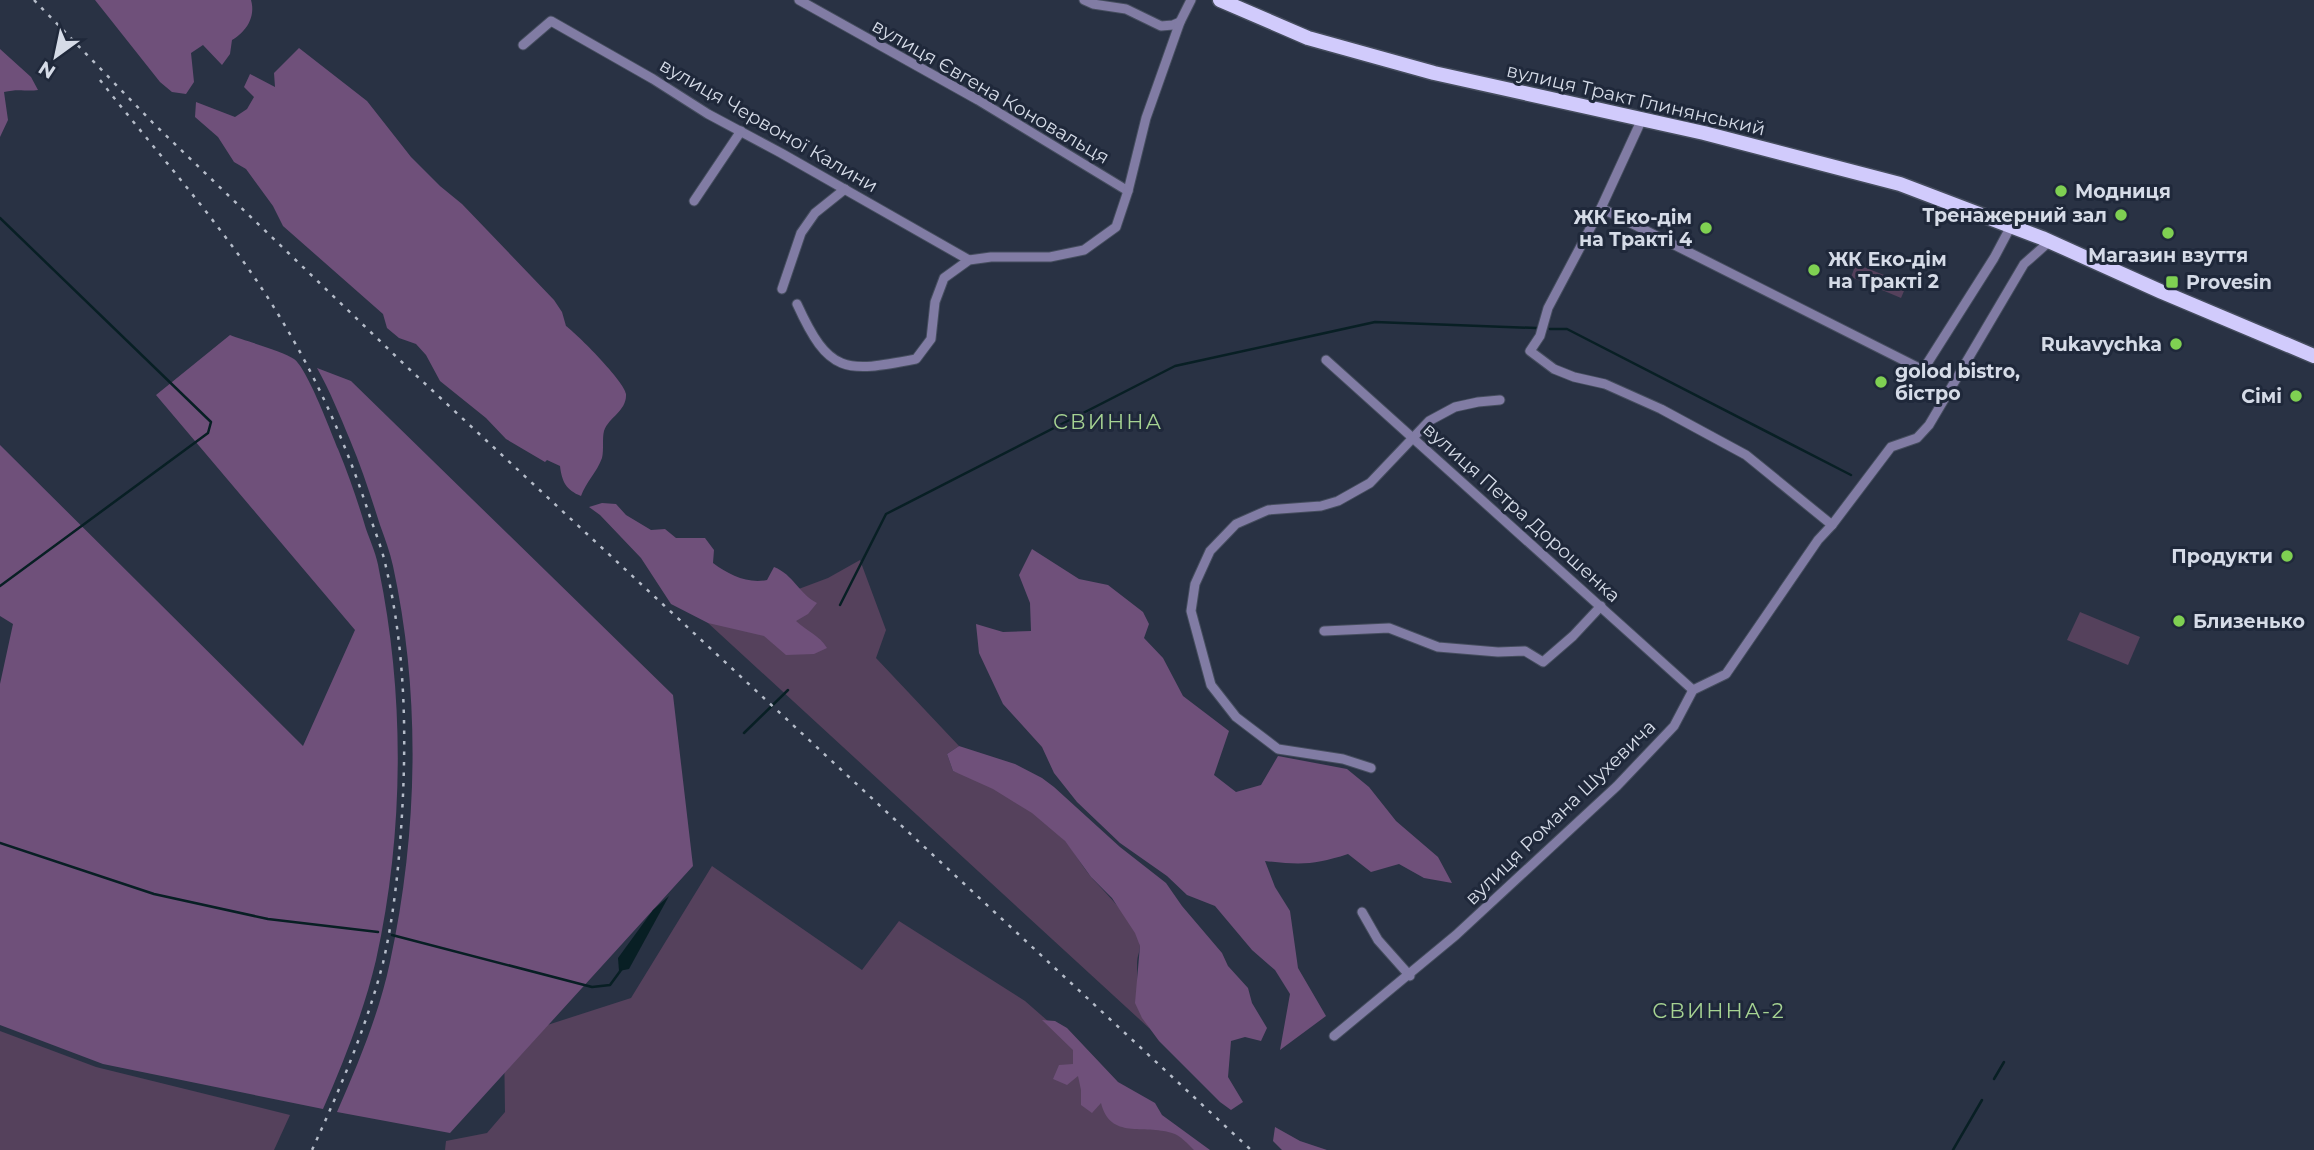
<svg xmlns="http://www.w3.org/2000/svg" width="2314" height="1150" font-family="Montserrat,sans-serif">
  <rect width="100%" height="100%" fill="#293244"/>
  <g fill="#55415c">
    <path d="M1856,264l51,20 -6,14 -50,-21z"/>
    <path d="M860,560l26,70 -10,28 83,88 -12,8 6,17c37,12 88,41 113,71 9,11 16,24 25,35 14,16 47,46 49,69 0,5 -3,11 -3,16 0,21 1,50 13,67l-442,-406 120,-45z"/>
    <path d="M2080,612l60,25 -12,28 -61,-25z"/>
    <path d="M712,866l150,104 37,-49 126,80 64,56 19,39 96,54h-759l1,-9 41,-8 18,-21 -1,-73 127,-41z"/>
    <path d="M0,1031l96,36 194,48 -16,35h-274z"/>
  </g>
  <g fill="#6f507a">
    <path d="M95,0h156c5,17 -5,32 -19,40l-2,14 -8,11 -19,-20 -12,8 3,29 -8,12 -14,-2 -12,-10z"/>
    <path d="M299,48l68,53 44,56 29,29 22,18 92,96 8,12 4,14c11,8 59,56 60,68 1,17 -17,23 -22,37 -2,8 0,18 -2,27 -5,14 -16,24 -21,38 -15,-6 -19,-14 -21,-30l-13,-6 -2,2 -39,-23 -20,-21 -46,-37 -14,-26 -10,-11 -17,-6 -12,-10 -4,-14 -100,-88 -10,-20 -27,-37 -12,-7 -16,-25 -23,-20 1,-15 39,15 12,-8 7,-12 -10,-10 6,-13 25,13 -1,-14z"/>
    <path d="M0,49l31,28 7,13c-13,2 -18,-2 -34,2l4,28 -8,17z"/>
    <path d="M230,335c15,6 53,16 64,24 13,9 37,73 44,90 11,27 20,53 28,80 5,14 11,27 13,41 26,126 25,264 -3,390 -12,51 -32,101 -53,149l-220,-45 -103,-39v-341l13,-60 -13,-8v-171l303,301 52,-116 -199,-235z"/>
    <path d="M317,368l34,13 322,314 20,171 -243,267 -113,-21c21,-48 42,-98 53,-150 28,-129 31,-267 3,-396 -3,-14 -8,-27 -13,-41 -9,-28 -18,-57 -30,-85 -10,-24 -20,-49 -33,-72z"/>
    <path d="M602,503l14,1 10,11 25,15 14,-1 11,9h29l9,12 -1,13c16,12 35,21 54,17l7,-13c20,8 24,26 43,36l-9,11 -12,7c12,11 23,14 31,27l-13,6 -28,1 -22,-19 -56,-13 -37,-19 -30,-46 -41,-43 -11,-8z"/>
    <path d="M1032,549l47,30 29,6 35,27 6,12 -5,14 19,20 20,38 46,35 -15,44 22,17 25,-7 17,-29 69,13 22,18 27,34 42,36 14,26 -28,-5 -25,-14 -28,8 -23,-18c-34,11 -47,11 -83,7l10,26 15,24 8,57 28,48 -46,34 10,-56 -15,-24 -23,-20 -37,-44 -28,-11 -20,-19 -47,-33 -43,-41 -23,-29 -12,-26 -39,-43 -24,-51 -3,-29 27,8 28,-1 -1,-28 -11,-28z"/>
    <path d="M959,746l56,18 27,14 12,9 66,60 46,36 16,23 40,47 6,13 20,22 4,15 15,25 -6,13 -16,-4 -14,4 -3,36 15,25 -12,8 -11,-8 -61,-61 -17,-23 -7,-15 5,-57 -5,-13 -23,-35 -21,-21 -26,-36 -33,-28 -39,-24 -40,-18 -6,-17z"/>
    <path d="M1042,1020l13,1 12,7 51,54 37,21 7,12 48,35h-16c-6,-6 -13,-14 -22,-17 -28,-9 -62,7 -71,-30l-9,10 -11,-8v-15l-3,-14 -11,9 -14,-6 6,-14 14,-1v-14z"/>
    <path d="M1275,1127l25,14 27,9h-45l-9,-9z"/>
  </g>
  <path fill="#081f24" d="M669,896l-40,73 -10,2 -1,-13 35,-48z"/>
  <g fill="none" stroke-linecap="round" stroke-linejoin="round">
    <g stroke="#081f24" stroke-width="2.5">
      <path d="M0,218l211,204 -3,11 -208,153"/>
      <path d="M1550,329h17l284,146"/>
      <path d="M840,605l46,-91 289,-148 200,-44 161,6"/>
      <path d="M744,733l44,-43"/>
      <path d="M0,843l154,51 114,25 110,13"/>
      <path d="M392,935l200,52 18,-2 11,-15"/>
      <path d="M1994,1079l10,-17"/>
      <path d="M1953,1150l29,-50"/>
    </g>
    <g stroke="#454d5e" stroke-width="11">
      <g id="street">
        <path d="M799,0l179,100 150,91"/>
        <path d="M1084,0l9,4 33,5 35,17 12,-1 7,-3"/>
        <path d="M523,45l28,-24 102,58 55,35 73,39 188,107"/>
        <path d="M1642,119l-41,89 -53,100 -8,28 -10,15 24,18 20,8 31,7 56,25 85,46 86,70"/>
        <path d="M694,201l47,-70"/>
        <path d="M1601,208l322,162 71,-112 17,-32"/>
        <path d="M782,289l19,-56 14,-20 30,-24"/>
        <path d="M797,304c32,70 47,69 119,55l15,-20 4,-37 9,-24 25,-18 22,-3h59l34,-7 32,-23 12,-36 18,-73 34,-96 11,-22"/>
        <path d="M1326,360l367,330"/>
        <path d="M1324,631l65,-3 49,19 60,5 27,-1 18,11 30,-26 28,-30"/>
        <path d="M1371,768l-28,-9 -65,-10 -42,-32 -25,-32 -20,-74 4,-27 15,-33 26,-27 32,-14 53,-4 17,-5 32,-18 59,-62 26,-14 23,-5 22,-2"/>
        <path d="M1362,912l16,28 32,36"/>
        <path d="M1334,1036l122,-101 161,-149 57,-60 19,-36 33,-16 92,-134 14,-15 59,-78 26,-9 12,-13 95,-161 26,-23"/>
      </g>
    </g>
    <g stroke="#454d5e" stroke-width="17">
      <path id="primary" d="M1220,0l88,38 126,35 270,60 196,51 142,54 120,54 152,64"/>
    </g>
    <use href="#street" stroke="#817ca4" stroke-width="9"/>
    <use href="#primary" stroke="#d1cbfc" stroke-width="14"/>
    <g stroke="#b5bcc9" stroke-width="2.5" stroke-dasharray="3.5 7" stroke-linecap="butt">
      <path d="M34,0l119,123 253,243 845,784"/>
      <path d="M100,80c60,77 127,150 178,234 38,62 67,127 90,197 6,18 14,37 18,56 20,86 21,175 15,263 -3,44 -8,90 -18,133 -17,65 -43,126 -71,187"/>
    </g>
  </g>
  <g fill="#7fd052" stroke="#1f283a" stroke-width="2.5">
    <circle cx="2061" cy="191" r="7"/>
    <circle cx="2121" cy="215" r="7"/>
    <circle cx="1706" cy="228" r="7"/>
    <circle cx="2168" cy="233" r="7"/>
    <circle cx="1814" cy="270" r="7"/>
    <rect x="2165" y="275" width="14" height="14" rx="3.5"/>
    <circle cx="2176" cy="344" r="7"/>
    <circle cx="1881" cy="382" r="7"/>
    <circle cx="2296" cy="396" r="7"/>
    <circle cx="2287" cy="556" r="7"/>
    <circle cx="2179" cy="621" r="7"/>
  </g>
  <g text-anchor="middle" stroke-width="6" stroke-linejoin="round" paint-order="stroke">
    <g font-size="19" fill="#d5dbe7" stroke="#1f283a">
      <text transform="translate(991 91) rotate(30)" y="7">вулиця Євгена Коновальця</text>
      <text transform="translate(1636 99) rotate(13)" y="7">вулиця Тракт Глинянський</text>
      <text transform="translate(769 125) rotate(30)" y="7">вулиця Червоної Калини</text>
      <text transform="translate(1522 512) rotate(42)" y="7">вулиця Петра Дорошенка</text>
      <text transform="translate(1560 812) rotate(-44)" y="7">вулиця Романа Шухевича</text>
    </g>
    <g font-size="19" font-weight="bold" fill="#d5dbe7" stroke="#1f283a" text-anchor="start">
      <text x="2075" y="198">Модниця</text>
      <text x="2107" y="222" text-anchor="end">Тренажерний зал</text>
      <text x="1692" y="224" text-anchor="end">ЖК Еко-дім<tspan x="1692" dy="22">на Тракті 4</tspan></text>
      <text x="2168" y="262" text-anchor="middle">Магазин взуття</text>
      <text x="1828" y="266">ЖК Еко-дім<tspan x="1828" dy="22">на Тракті 2</tspan></text>
      <text x="2186" y="289">Provesin</text>
      <text x="2162" y="351" text-anchor="end">Rukavychka</text>
      <text x="1895" y="378">golod bistro,<tspan x="1895" dy="22">бістро</tspan></text>
      <text x="2282" y="403" text-anchor="end">Сімі</text>
      <text x="2273" y="563" text-anchor="end">Продукти</text>
      <text x="2193" y="628">Близенько</text>
    </g>
    <g font-size="21" letter-spacing="2" fill="#a6d392" stroke="#1f283a">
      <text x="1108" y="429">СВИННА</text>
      <text x="1719" y="1018">СВИННА-2</text>
    </g>
  </g>
  <g transform="translate(56 56) rotate(213)" stroke="#1f283a" stroke-width="5" paint-order="stroke">
  <path d="M0-5L12 26L0 18L-12 26Z" fill="#d5dbe7"/>
  <text y="-10" font-size="19" font-weight="bold" text-anchor="middle" fill="#d5dbe7">N</text>
  </g>
</svg>
